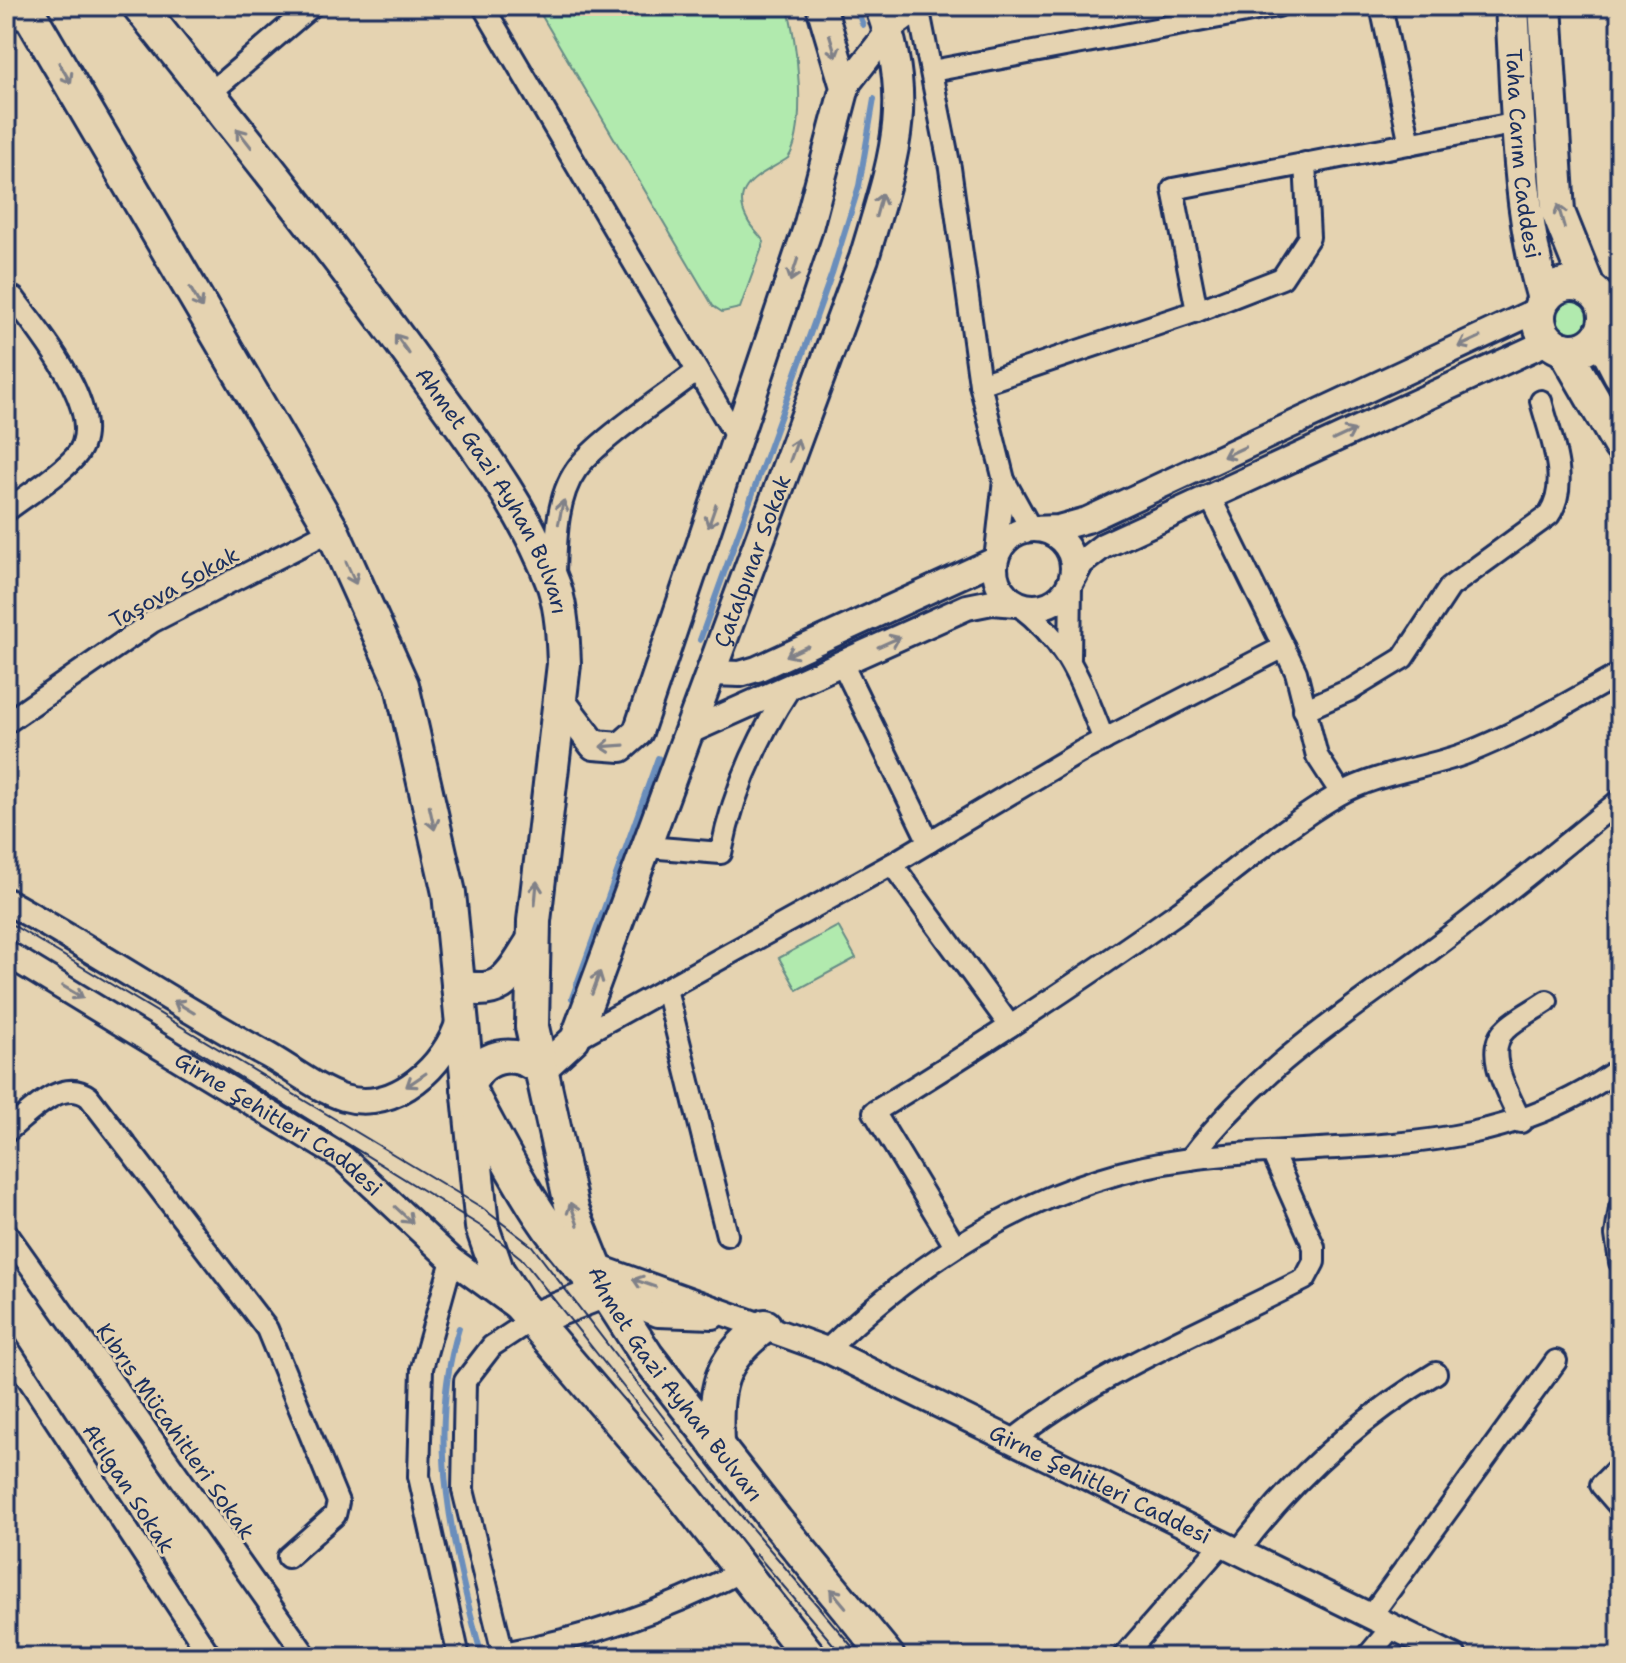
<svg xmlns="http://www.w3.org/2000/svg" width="1626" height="1663" font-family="'Shantell Sans',sans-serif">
  <rect width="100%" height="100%" fill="#e5d3b1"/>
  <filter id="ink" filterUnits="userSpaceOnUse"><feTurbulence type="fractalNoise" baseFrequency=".0125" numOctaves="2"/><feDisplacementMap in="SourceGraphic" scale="16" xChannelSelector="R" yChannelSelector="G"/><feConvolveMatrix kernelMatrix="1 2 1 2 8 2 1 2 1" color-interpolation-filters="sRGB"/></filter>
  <g filter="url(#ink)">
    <g fill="#b1eaae" stroke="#668c86" stroke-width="2">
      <path d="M536,6h251c10,33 21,123 1,152 -23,16 -61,26 -40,63 4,8 11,13 16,21l-24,66 -18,4 -9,-6z"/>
      <circle cx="1572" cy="317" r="19"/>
      <path d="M838,926l18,32 -59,32 -18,-32z"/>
    </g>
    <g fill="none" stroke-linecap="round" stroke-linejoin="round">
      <g stroke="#6a8ebc" stroke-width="6">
        <path d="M855,6l8,19"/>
        <path d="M700,640l132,-367 27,-87 15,-87"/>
        <path d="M572,998l86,-240"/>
        <path d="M459,1328c-34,110 -6,221 23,329"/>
      </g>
      <g stroke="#1b2f5e" stroke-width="26">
        <g id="minor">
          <path d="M483,6l255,434"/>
          <path d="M918,6l32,162 30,216 24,96 27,49"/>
          <path d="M1381,6l29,138"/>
          <path d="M6,23l22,-12"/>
          <path d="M889,31l30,-22"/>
          <path d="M932,71l346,-65"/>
          <path d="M209,94l103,-88"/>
          <path d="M6,304l8,-6c23,32 98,118 61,159 -19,21 -47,37 -69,54"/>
          <path d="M1197,311l85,-33 27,-41 -4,-74"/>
          <path d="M980,384l217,-73 -24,-122 345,-66"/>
          <path d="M1210,497l86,175 21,84 24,37"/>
          <path d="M995,560l9,-80"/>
          <path d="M555,573c1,-32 1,-75 21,-103 19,-28 92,-76 121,-99"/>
          <path d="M1017,604c53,40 63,77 87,136"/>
          <path d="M1070,658l1,-76"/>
          <path d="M842,663l87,179"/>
          <path d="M1304,710l48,-21 51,-31 47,-71 99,-72c22,-33 1,-79 -8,-114"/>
          <path d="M6,723l146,-101 180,-92"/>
          <path d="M647,847l74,6c12,-62 36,-115 70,-167"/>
          <path d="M892,864l118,162"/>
          <path d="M666,989l61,246"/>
          <path d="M575,1039l317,-175 188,-112 204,-105"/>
          <path d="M1521,1122c-10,-24 -40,-70 -15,-93 11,-11 28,-19 41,-28"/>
          <path d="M6,1132c22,-17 55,-56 83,-35l178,232 71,173 -3,13 -47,42"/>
          <path d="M1190,1159c67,-88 141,-136 229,-200 69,-51 135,-105 201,-159"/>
          <path d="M1620,1208l-4,27 4,27"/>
          <path d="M6,1232l301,425"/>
          <path d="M955,1246l-81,-134c103,-63 204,-129 303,-199 54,-39 103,-84 161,-118 39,-22 85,-26 126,-41 55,-21 105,-52 156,-80"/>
          <path d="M452,1260l-30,108 -3,108 40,181"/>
          <path d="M6,1345l205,312"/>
          <path d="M827,1350c99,-97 223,-173 363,-191 150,-20 301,5 430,-91"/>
          <path d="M1012,1441c86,-69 195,-112 293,-162l9,-17v-15l-42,-95"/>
          <path d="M1620,1466l-19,19 19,22"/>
          <path d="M1238,1552c55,-74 119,-132 198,-179"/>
          <path d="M1370,1617l186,-256"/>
          <path d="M503,1653c84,-15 162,-42 239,-82"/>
          <path d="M504,1657l-41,-167 2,-109 27,-35 41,-27"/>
          <path d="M1123,1657l99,-113"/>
          <path d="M1367,1657l25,-30"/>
        </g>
      </g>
      <g stroke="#1b2f5e" stroke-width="30">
        <g id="tertiary">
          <path d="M845,87l44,-56"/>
          <path d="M1031,529l27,-1 29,-8 453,-211"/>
          <circle cx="1034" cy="568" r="39"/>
          <path d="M1071,582l10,-19 22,-17 446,-205"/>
          <path d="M712,673l28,1 17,-5 238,-109"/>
          <path d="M690,731l277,-124 25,-5 25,2"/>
          <path d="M6,901c89,49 173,106 263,155 23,13 49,34 75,42 51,15 102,-33 115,-78"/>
          <path id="s1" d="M6,953l337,205 109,102 66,48"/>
          <path id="s2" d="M594,1266l233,84 627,307"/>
          <path d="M605,1291l53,23 55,2"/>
        </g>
      </g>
      <g stroke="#1b2f5e" stroke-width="34">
        <g id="secondary">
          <path d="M562,703l32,42 27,2 17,-15 169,-501 38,-144 -24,-81"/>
          <path id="s3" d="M541,1070l34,-31 289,-781c28,-95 53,-156 15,-252"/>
        </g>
      </g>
      <g stroke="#1b2f5e" stroke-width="38">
        <g id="primary">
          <path d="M25,6l307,524 70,155 47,208 33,334 15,43 22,34 161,188 130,165"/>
          <path id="s4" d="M139,6c97,122 195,243 286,369 47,65 101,134 129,211 8,25 9,52 10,78l-30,257 -2,106 40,182 33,82 42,65 129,165 112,136"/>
          <path id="s5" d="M1512,6c6,98 5,198 32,293"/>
          <path d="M1545,6l13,206 31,77"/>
          <circle cx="1572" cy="317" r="33"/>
          <path d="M1600,335l20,39"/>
          <path d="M1564,349l56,97"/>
          <path d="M458,986c46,12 53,-12 75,-45"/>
          <path d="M533,1319l72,-28c-62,-53 -98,-133 -137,-203 11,-34 47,-41 73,-18"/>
          <path d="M717,1446c-2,-58 0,-84 48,-120"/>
        </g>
      </g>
      <use href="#minor" stroke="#e5d3b1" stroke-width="20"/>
      <use href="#tertiary" stroke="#e5d3b1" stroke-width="24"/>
      <use href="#secondary" stroke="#e5d3b1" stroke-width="28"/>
      <use href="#primary" stroke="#e5d3b1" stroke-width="32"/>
      <g stroke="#1b2f5e" stroke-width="2">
        <path d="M6,921l475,286 51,39 184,240 145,171"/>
        <path d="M193,1048l289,179 39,31 143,180"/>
        <path d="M756,1554l88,103"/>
      </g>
    </g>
    <defs><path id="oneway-shaft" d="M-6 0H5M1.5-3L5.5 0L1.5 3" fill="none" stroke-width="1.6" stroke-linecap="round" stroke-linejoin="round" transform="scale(2)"/></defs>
    <g stroke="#808188">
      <use href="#oneway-shaft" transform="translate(833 46) rotate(73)"/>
      <use href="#oneway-shaft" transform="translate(65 73) rotate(60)"/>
      <use href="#oneway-shaft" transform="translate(244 138) rotate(-128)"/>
      <use href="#oneway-shaft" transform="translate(879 205) rotate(-75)"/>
      <use href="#oneway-shaft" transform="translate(1561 216) rotate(-106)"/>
      <use href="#oneway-shaft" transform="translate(794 270) rotate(108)"/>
      <use href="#oneway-shaft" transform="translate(196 298) rotate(60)"/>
      <use href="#oneway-shaft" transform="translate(1469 342) rotate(155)"/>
      <use href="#oneway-shaft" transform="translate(402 344) rotate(-126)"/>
      <use href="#oneway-shaft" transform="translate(1344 435) rotate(-25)"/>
      <use href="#oneway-shaft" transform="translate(794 450) rotate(-70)"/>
      <use href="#oneway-shaft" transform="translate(1234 452) rotate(155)"/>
      <use href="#oneway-shaft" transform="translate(561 512) rotate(-78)"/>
      <use href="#oneway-shaft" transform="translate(712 516) rotate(109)"/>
      <use href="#oneway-shaft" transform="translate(351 573) rotate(66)"/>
      <use href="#oneway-shaft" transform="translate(889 642) rotate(-24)"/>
      <use href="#oneway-shaft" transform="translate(797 651) rotate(155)"/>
      <use href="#oneway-shaft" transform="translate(612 746) rotate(176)"/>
      <use href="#oneway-shaft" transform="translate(432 818) rotate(77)"/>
      <use href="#oneway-shaft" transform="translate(536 893) rotate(-85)"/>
      <use href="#oneway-shaft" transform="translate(596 983) rotate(-70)"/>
      <use href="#oneway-shaft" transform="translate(73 992) rotate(31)"/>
      <use href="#oneway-shaft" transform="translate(184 1007) rotate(-149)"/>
      <use href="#oneway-shaft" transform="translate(416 1080) rotate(146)"/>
      <use href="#oneway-shaft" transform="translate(574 1214) rotate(-109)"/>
      <use href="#oneway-shaft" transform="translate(404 1215) rotate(43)"/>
      <use href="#oneway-shaft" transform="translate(644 1283) rotate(-161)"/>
      <use href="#oneway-shaft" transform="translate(838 1598) rotate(-130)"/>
    </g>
  </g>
  <g text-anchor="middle" stroke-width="6" stroke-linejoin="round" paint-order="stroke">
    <g font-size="22" fill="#1b2f5e" stroke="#e5d3b1">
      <text dy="8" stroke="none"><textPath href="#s5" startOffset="148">Taha Carım Caddesi</textPath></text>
      <text dy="8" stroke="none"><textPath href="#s4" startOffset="602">Ahmet Gazi Ayhan Bulvarı</textPath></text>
      <text dy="8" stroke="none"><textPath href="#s3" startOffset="556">Çatalpınar Sokak</textPath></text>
      <text transform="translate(174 587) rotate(-29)" y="8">Taşova Sokak</text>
      <text dy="8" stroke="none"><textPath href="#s1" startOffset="322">Girne Şehitleri Caddesi</textPath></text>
      <text dy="8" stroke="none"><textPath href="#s4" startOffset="1550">Ahmet Gazi Ayhan Bulvarı</textPath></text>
      <text transform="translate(176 1431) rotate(55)" y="8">Kıbrıs Mücahitleri Sokak</text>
      <text dy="8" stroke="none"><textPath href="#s2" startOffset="552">Girne Şehitleri Caddesi</textPath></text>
      <text transform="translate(129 1488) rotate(57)" y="8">Atılgan Sokak</text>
    </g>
  </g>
  <rect width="1626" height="1663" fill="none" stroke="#e5d3b1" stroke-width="32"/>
  <rect x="16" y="16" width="1594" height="1631" fill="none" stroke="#1b2f5e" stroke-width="3" filter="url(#ink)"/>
</svg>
